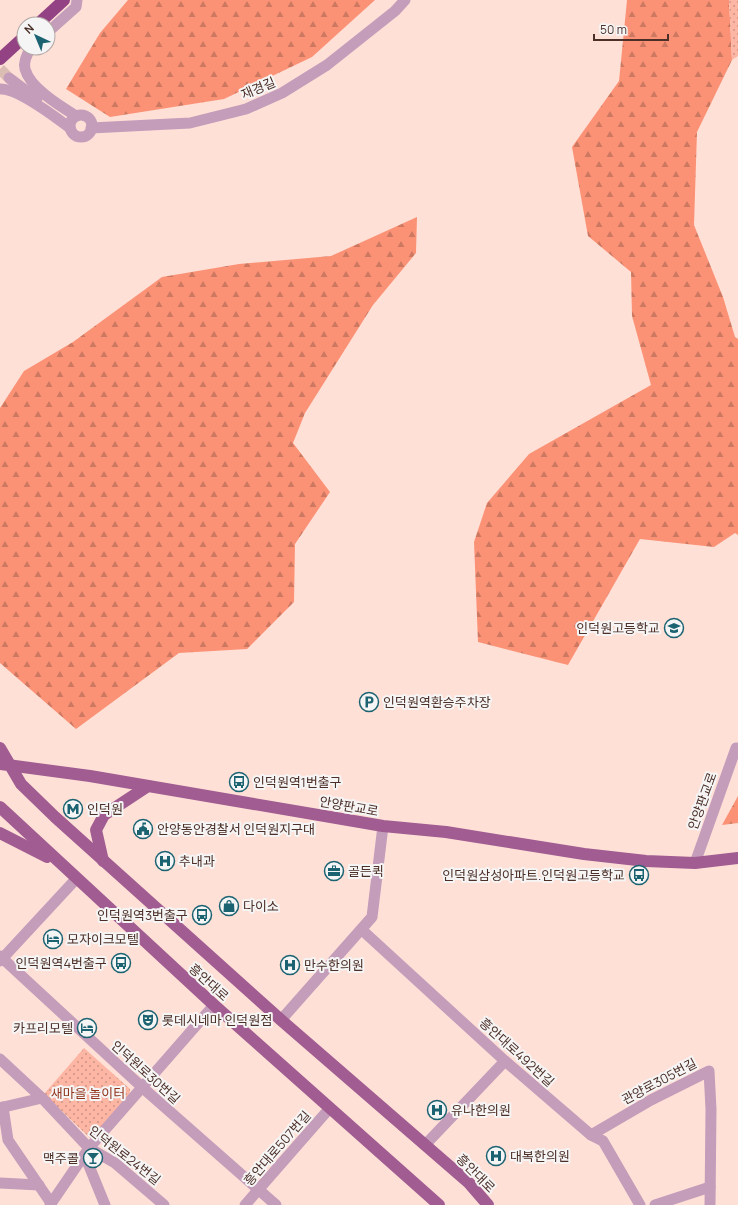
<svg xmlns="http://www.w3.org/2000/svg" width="738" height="1205" font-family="Manrope,'Noto Sans KR',sans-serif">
  <defs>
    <pattern id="forest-firs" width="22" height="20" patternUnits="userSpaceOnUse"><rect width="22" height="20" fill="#fb9276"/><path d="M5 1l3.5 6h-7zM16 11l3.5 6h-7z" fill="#cd7861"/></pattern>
    <pattern id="park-dots" width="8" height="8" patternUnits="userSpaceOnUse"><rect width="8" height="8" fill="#fcb6a3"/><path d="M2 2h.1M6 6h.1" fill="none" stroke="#ce9485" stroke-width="1.8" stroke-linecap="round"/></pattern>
  </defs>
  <rect width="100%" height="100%" fill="#ffe0d7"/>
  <g fill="url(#forest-firs)">
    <path d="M128,0h247l-63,57 -88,42 -114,18 -44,-28 34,-56z"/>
    <path d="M627,0h102l3,60 -35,72 -3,93 29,72 12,40 3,2v196l-3,-2 -21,14 -74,-8 -72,126 -90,-23 -4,-100 13,-39 42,-49 122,-69 -19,-69 -1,-44 -43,-36 -16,-89 47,-66z"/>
    <path d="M417,217l-1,36 -43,52 -68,108 -12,30 37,49 -35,52 -1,58 -47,47 -68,4 -103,76 -76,-66v-255l24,-37 49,-29 89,-65 77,-13 92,-8z"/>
    <path d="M738,796v27l-16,2z"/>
  </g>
  <g fill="url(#park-dots)">
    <path d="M729,0h9v56l-6,4z"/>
    <path d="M84,1048l46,41 -1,12 -38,38 -47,-45z"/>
  </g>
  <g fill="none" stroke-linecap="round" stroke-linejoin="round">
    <path stroke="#dbbdb4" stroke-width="11" stroke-dasharray="11 5.5" stroke-linecap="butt" d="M0,69l9,9"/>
    <g stroke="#c49dba" stroke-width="11">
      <path d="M48,32l28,-25 1,-7"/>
      <path d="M31,48c-4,6 -8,13 -6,21 5,19 35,37 51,47"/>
      <path d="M9,78l28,21"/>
      <path d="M0,89c16,-2 57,29 70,39"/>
      <circle cx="81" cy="126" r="11"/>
      <path d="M91,128l99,-5 56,-14 36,-16 45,-28 68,-54 10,-11"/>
      <path d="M695,863l41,-115"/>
      <path d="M362,930l143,131 86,74 12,6 37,64"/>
      <path d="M0,956l143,132 133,117"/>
      <path d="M0,961l76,-82"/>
      <path d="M281,1020l91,-103 11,-91"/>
      <path d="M0,1059l42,39 47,50 26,15 49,42"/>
      <path d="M3,1107l5,33 43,63"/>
      <path d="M0,1108l42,-10"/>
      <path d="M591,1135l60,-35 58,-29 2,38 -1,96"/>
      <path d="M425,1145l80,-84"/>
      <path d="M85,1156l20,49"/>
      <path d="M0,1183l39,2"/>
      <path d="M50,1205l39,-57 125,-143"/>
      <path d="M245,1205l84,-96"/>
      <path d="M655,1205l55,-18"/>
    </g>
    <g stroke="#a15c92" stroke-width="12">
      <path d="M0,748l21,36 34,33 226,203 188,163 19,22"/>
      <path d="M0,764l90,12 293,50 63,6 138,22 62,7 49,2 43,-5"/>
      <path d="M0,807l214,198 225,200"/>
      <path d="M0,833l47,24"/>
      <path d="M103,861l-7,-31 8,-15 44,-29"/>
    </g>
    <g stroke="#934383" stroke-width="12">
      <path d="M38,24l26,-24"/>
      <path d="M0,59l24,-22"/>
    </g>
  </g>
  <defs>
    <g id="school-ring" transform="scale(1)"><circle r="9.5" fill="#f5f5f5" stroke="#1c6372" stroke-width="1.5"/><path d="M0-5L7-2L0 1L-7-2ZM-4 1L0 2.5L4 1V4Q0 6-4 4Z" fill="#1c6372"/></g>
    <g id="parking-ring" transform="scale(1)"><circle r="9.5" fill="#f5f5f5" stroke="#1c6372" stroke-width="1.5"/><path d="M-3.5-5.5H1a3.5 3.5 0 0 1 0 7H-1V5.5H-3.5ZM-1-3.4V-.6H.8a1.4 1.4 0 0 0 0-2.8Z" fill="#1c6372"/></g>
    <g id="bus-ring" transform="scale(1)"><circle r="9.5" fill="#f5f5f5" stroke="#1c6372" stroke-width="1.5"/><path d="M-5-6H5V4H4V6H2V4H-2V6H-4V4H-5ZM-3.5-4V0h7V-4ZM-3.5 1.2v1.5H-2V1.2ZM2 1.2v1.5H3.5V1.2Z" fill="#1c6372"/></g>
    <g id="metro-ring" transform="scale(1)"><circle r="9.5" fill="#f5f5f5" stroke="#1c6372" stroke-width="1.5"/><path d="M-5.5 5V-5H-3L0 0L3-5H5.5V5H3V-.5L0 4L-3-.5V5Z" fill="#1c6372"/></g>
    <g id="civic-ring" transform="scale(1)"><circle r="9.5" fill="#f5f5f5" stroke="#1c6372" stroke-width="1.5"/><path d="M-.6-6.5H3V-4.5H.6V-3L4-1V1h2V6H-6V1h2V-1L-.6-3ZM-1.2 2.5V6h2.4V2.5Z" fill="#1c6372"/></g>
    <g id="hospital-ring" transform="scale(1)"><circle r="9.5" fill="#f5f5f5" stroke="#1c6372" stroke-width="1.5"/><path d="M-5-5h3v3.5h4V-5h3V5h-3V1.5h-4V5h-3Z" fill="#1c6372"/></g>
    <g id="office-ring" transform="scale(1)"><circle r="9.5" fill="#f5f5f5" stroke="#1c6372" stroke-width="1.5"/><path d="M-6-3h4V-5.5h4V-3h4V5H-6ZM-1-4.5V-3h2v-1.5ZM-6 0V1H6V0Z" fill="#1c6372"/></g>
    <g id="shop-ring" transform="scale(1)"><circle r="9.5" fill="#f5f5f5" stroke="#1c6372" stroke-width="1.5"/><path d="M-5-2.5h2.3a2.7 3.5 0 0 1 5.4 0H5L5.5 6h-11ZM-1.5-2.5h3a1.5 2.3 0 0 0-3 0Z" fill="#1c6372"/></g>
    <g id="hotel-ring" transform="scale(1)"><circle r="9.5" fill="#f5f5f5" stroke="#1c6372" stroke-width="1.5"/><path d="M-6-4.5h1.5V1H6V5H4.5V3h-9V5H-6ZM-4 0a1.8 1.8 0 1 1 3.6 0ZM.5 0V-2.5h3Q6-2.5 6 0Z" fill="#1c6372"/></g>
    <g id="theatre-ring" transform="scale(1)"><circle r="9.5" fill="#f5f5f5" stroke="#1c6372" stroke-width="1.5"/><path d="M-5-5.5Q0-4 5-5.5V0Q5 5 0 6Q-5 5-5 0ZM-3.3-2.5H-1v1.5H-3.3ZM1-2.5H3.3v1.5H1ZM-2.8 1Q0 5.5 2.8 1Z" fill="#1c6372"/></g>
    <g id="bar-ring" transform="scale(1)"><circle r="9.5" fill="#f5f5f5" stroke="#1c6372" stroke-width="1.5"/><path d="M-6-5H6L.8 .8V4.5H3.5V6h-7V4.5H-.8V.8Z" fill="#1c6372"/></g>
  </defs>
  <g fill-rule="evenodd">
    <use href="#school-ring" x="674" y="628"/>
    <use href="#parking-ring" x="369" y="702"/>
    <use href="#bus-ring" x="239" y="782"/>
    <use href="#metro-ring" x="73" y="809"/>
    <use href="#civic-ring" x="143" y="829"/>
    <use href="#hospital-ring" x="165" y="861"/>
    <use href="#office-ring" x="334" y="871"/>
    <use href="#bus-ring" x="639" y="875"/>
    <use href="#shop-ring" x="229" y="906"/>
    <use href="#bus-ring" x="202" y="915"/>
    <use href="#hotel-ring" x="53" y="939"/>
    <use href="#bus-ring" x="121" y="963"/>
    <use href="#hospital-ring" x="290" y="965"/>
    <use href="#theatre-ring" x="148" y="1020"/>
    <use href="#hotel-ring" x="87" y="1028"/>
    <use href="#hospital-ring" x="437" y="1110"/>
    <use href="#hospital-ring" x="496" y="1156"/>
    <use href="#bar-ring" x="93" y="1158"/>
  </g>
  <g text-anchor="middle" stroke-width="4" stroke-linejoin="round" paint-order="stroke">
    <g font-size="13" fill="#4c2f27" stroke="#f5f5f5">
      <text transform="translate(258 88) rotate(-23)" y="5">재경길</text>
      <text transform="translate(702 801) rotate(-70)" y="5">안양판교로</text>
      <text transform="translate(349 806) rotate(10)" y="5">안양판교로</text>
      <text transform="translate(209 982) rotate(42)" y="5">흥안대로</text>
      <text transform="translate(517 1052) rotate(42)" y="5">흥안대로492번길</text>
      <text transform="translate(146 1072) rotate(42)" y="5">인덕원로30번길</text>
      <text transform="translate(659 1081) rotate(-28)" y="5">관양로305번길</text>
      <text transform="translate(277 1148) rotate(-49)" y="5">흥안대로507번길</text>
      <text transform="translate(125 1155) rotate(38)" y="5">인덕원로24번길</text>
      <text transform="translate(476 1173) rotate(45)" y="5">흥안대로</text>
    </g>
    <g font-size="13" fill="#4c2f27" stroke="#f5f5f5" text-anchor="start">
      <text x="660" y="633" text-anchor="end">인덕원고등학교</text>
      <text x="383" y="707">인덕원역환승주차장</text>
      <text x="253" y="787">인덕원역1번출구</text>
      <text x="87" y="814">인덕원</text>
      <text x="157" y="834">안양동안경찰서 인덕원지구대</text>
      <text x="179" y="866">추내과</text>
      <text x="348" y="876">골든퀵</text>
      <text x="625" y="880" text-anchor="end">인덕원삼성아파트.인덕원고등학교</text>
      <text x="243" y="911">다이소</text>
      <text x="188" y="920" text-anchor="end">인덕원역3번출구</text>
      <text x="67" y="944">모자이크모텔</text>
      <text x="107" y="968" text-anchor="end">인덕원역4번출구</text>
      <text x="304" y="970">만수한의원</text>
      <text x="162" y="1025">롯데시네마 인덕원점</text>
      <text x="73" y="1033" text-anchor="end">카프리모텔</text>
      <text x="451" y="1115">유나한의원</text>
      <text x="510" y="1161">대복한의원</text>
      <text x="79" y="1163" text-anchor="end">맥주콜</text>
    </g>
    <g font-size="13" fill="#91341c" stroke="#f5f5f5">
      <text x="88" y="1098">새마을 놀이터</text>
    </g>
  </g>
  <g transform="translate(36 36) rotate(316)"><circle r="19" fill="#f5f5f5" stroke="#b1a6a3"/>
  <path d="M0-3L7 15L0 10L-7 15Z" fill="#1c6372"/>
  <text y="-6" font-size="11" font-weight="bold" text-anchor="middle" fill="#4c2f27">N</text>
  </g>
  <path d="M594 34v6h74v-6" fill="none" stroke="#4c2f27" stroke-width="2"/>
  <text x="600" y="34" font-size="12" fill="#4c2f27" stroke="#f5f5f5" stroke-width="3" paint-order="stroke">50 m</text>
</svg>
